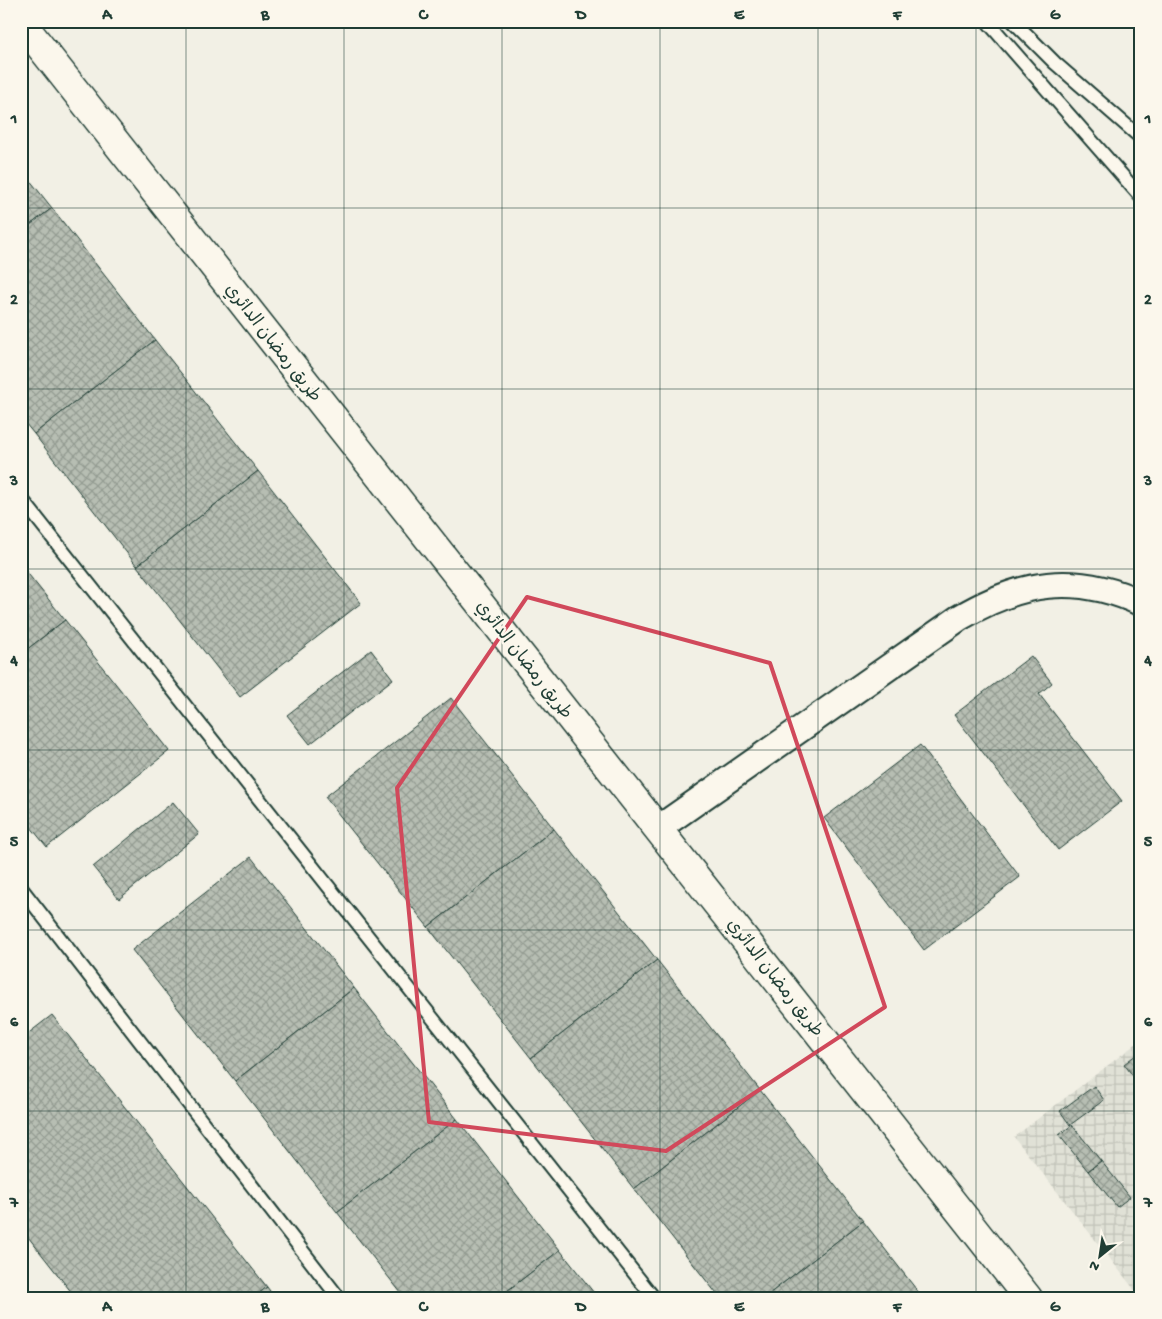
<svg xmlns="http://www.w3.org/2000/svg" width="1162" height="1319" font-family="'Gochi Hand','Playpen Sans Arabic',sans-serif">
  <defs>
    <pattern id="industrial-grid" width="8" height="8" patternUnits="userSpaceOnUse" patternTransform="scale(1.25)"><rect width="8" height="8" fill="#e0e1d6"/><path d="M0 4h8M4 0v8" fill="none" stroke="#c0c2b8"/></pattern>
    <pattern id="building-cross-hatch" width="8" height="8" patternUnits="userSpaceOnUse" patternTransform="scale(1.25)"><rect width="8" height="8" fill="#b7beb3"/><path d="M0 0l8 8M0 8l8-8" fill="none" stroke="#949c92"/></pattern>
  </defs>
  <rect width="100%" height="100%" fill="#f2f0e5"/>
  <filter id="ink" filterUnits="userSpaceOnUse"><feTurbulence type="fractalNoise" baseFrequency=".02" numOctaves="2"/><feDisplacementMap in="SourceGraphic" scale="10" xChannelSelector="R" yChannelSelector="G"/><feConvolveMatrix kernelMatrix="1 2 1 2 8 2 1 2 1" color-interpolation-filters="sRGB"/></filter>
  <g filter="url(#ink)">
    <path fill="url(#industrial-grid)" d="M1141,1040v258l-127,-161z"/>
    <g fill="url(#building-cross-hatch)" stroke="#1f3d34">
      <path d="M21,169l31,39 -31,24z"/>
      <path d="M52,208l103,132 -121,94 -13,-16v-186z"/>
      <path d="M155,340l103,131 -121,95 -103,-132z"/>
      <path d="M258,471l103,132 -121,94 -103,-131z"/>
      <path d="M21,565l44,55 -44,34z"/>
      <path d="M65,620l104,131 -122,96 -26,-32v-161z"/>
      <path d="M371,650l22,29 -83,65 -23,-29z"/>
      <path d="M1031,656l21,27 -13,11 83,107 -64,49 -104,-135z"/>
      <path d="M451,698l103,131 -126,98 -103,-130z"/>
      <path d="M920,745l100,132 -96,73 -100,-132z"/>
      <path d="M173,802l26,32 -80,65 -26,-32z"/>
      <path d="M554,829l103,131 -126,98 -103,-131z"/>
      <path d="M251,857l103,131 -119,93 -103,-131z"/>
      <path d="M657,960l103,130 -126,99 -103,-131z"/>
      <path d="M354,988l103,131 -120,93 -102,-131z"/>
      <path d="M52,1015l215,272 -14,11h-177l-55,-70v-189z"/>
      <path d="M1141,1051v19l-8,6 -9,-12z"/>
      <path d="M1094,1086l10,14 -34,25 -10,-14z"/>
      <path d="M760,1090l103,131 -99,77h-44l-86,-109z"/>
      <path d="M457,1119l103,131 -62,48h-93l-68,-86z"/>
      <path d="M1072,1125l29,36 -13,10 -29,-36z"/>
      <path d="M1101,1161l29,36 -13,10 -29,-36z"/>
      <path d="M863,1221l60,77h-159z"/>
      <path d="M560,1250l38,48h-100z"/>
      <path d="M267,1287l8,11h-22z"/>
    </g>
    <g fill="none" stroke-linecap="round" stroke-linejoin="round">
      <g stroke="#1f3d34" stroke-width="16">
        <g id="lane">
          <path d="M987,21l154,176"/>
          <path d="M1013,21l42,42 86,75"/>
          <path d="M21,498l633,800"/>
          <path d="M21,888l318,410"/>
        </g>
      </g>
      <g stroke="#1f3d34" stroke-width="29">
        <path id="street" d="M659,828l300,-210c61,-36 115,-46 182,-15"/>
      </g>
      <g stroke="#1f3d34" stroke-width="31">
        <path id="secondary" d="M21,22l1007,1276"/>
      </g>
      <use href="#lane" stroke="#fbf7ec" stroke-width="12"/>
      <use href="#street" stroke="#fbf7ec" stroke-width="25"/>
      <use href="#secondary" stroke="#fbf7ec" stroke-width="28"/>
    </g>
  </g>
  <path fill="none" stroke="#d1495b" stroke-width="4" stroke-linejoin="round" d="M527,597l243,66 115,344 -219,144 -237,-29 -32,-334z"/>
  <path fill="none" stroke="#1f3d34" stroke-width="1" stroke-opacity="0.55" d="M186,21v1277M344,21v1277M502,21v1277M660,21v1277M818,21v1277M976,21v1277M21,208h1120M21,389h1120M21,569h1120M21,750h1120M21,930h1120M21,1111h1120"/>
  <g text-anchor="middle" stroke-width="5" stroke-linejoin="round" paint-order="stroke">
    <g font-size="18" fill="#1f3d34" stroke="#fbf7ec">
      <text transform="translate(274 342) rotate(52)" y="6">طريق رمضان الدائري</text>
      <text transform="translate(525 659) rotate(52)" y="6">طريق رمضان الدائري</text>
      <text transform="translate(776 977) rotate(52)" y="6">طريق رمضان الدائري</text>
    </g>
  </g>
  <rect width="1162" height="1319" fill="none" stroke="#fbf7ec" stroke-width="55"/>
  <g transform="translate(1100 1256) rotate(210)" stroke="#fbf7ec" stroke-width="4" paint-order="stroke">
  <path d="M0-4L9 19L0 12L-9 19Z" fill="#1f3d34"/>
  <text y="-8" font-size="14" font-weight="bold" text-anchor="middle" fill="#1f3d34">N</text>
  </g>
  <rect x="28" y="28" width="1106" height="1264" fill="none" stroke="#1f3d34" stroke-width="2"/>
  <g font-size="16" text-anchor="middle" font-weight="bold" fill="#1f3d34">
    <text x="107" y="19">A</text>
    <text x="265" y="19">B</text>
    <text x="423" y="19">C</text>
    <text x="581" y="19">D</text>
    <text x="739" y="19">E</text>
    <text x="897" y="19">F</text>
    <text x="1055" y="19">G</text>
    <text x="14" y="123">1</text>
    <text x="1148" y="123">1</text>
    <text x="14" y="304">2</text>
    <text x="1148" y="304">2</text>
    <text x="14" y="485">3</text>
    <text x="1148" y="485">3</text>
    <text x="14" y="665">4</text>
    <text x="1148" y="665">4</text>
    <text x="14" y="846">5</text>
    <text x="1148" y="846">5</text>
    <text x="14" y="1026">6</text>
    <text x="1148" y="1026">6</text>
    <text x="14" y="1207">7</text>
    <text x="1148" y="1207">7</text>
    <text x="107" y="1311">A</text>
    <text x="265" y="1311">B</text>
    <text x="423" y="1311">C</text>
    <text x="581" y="1311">D</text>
    <text x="739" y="1311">E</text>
    <text x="897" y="1311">F</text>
    <text x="1055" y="1311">G</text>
  </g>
</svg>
